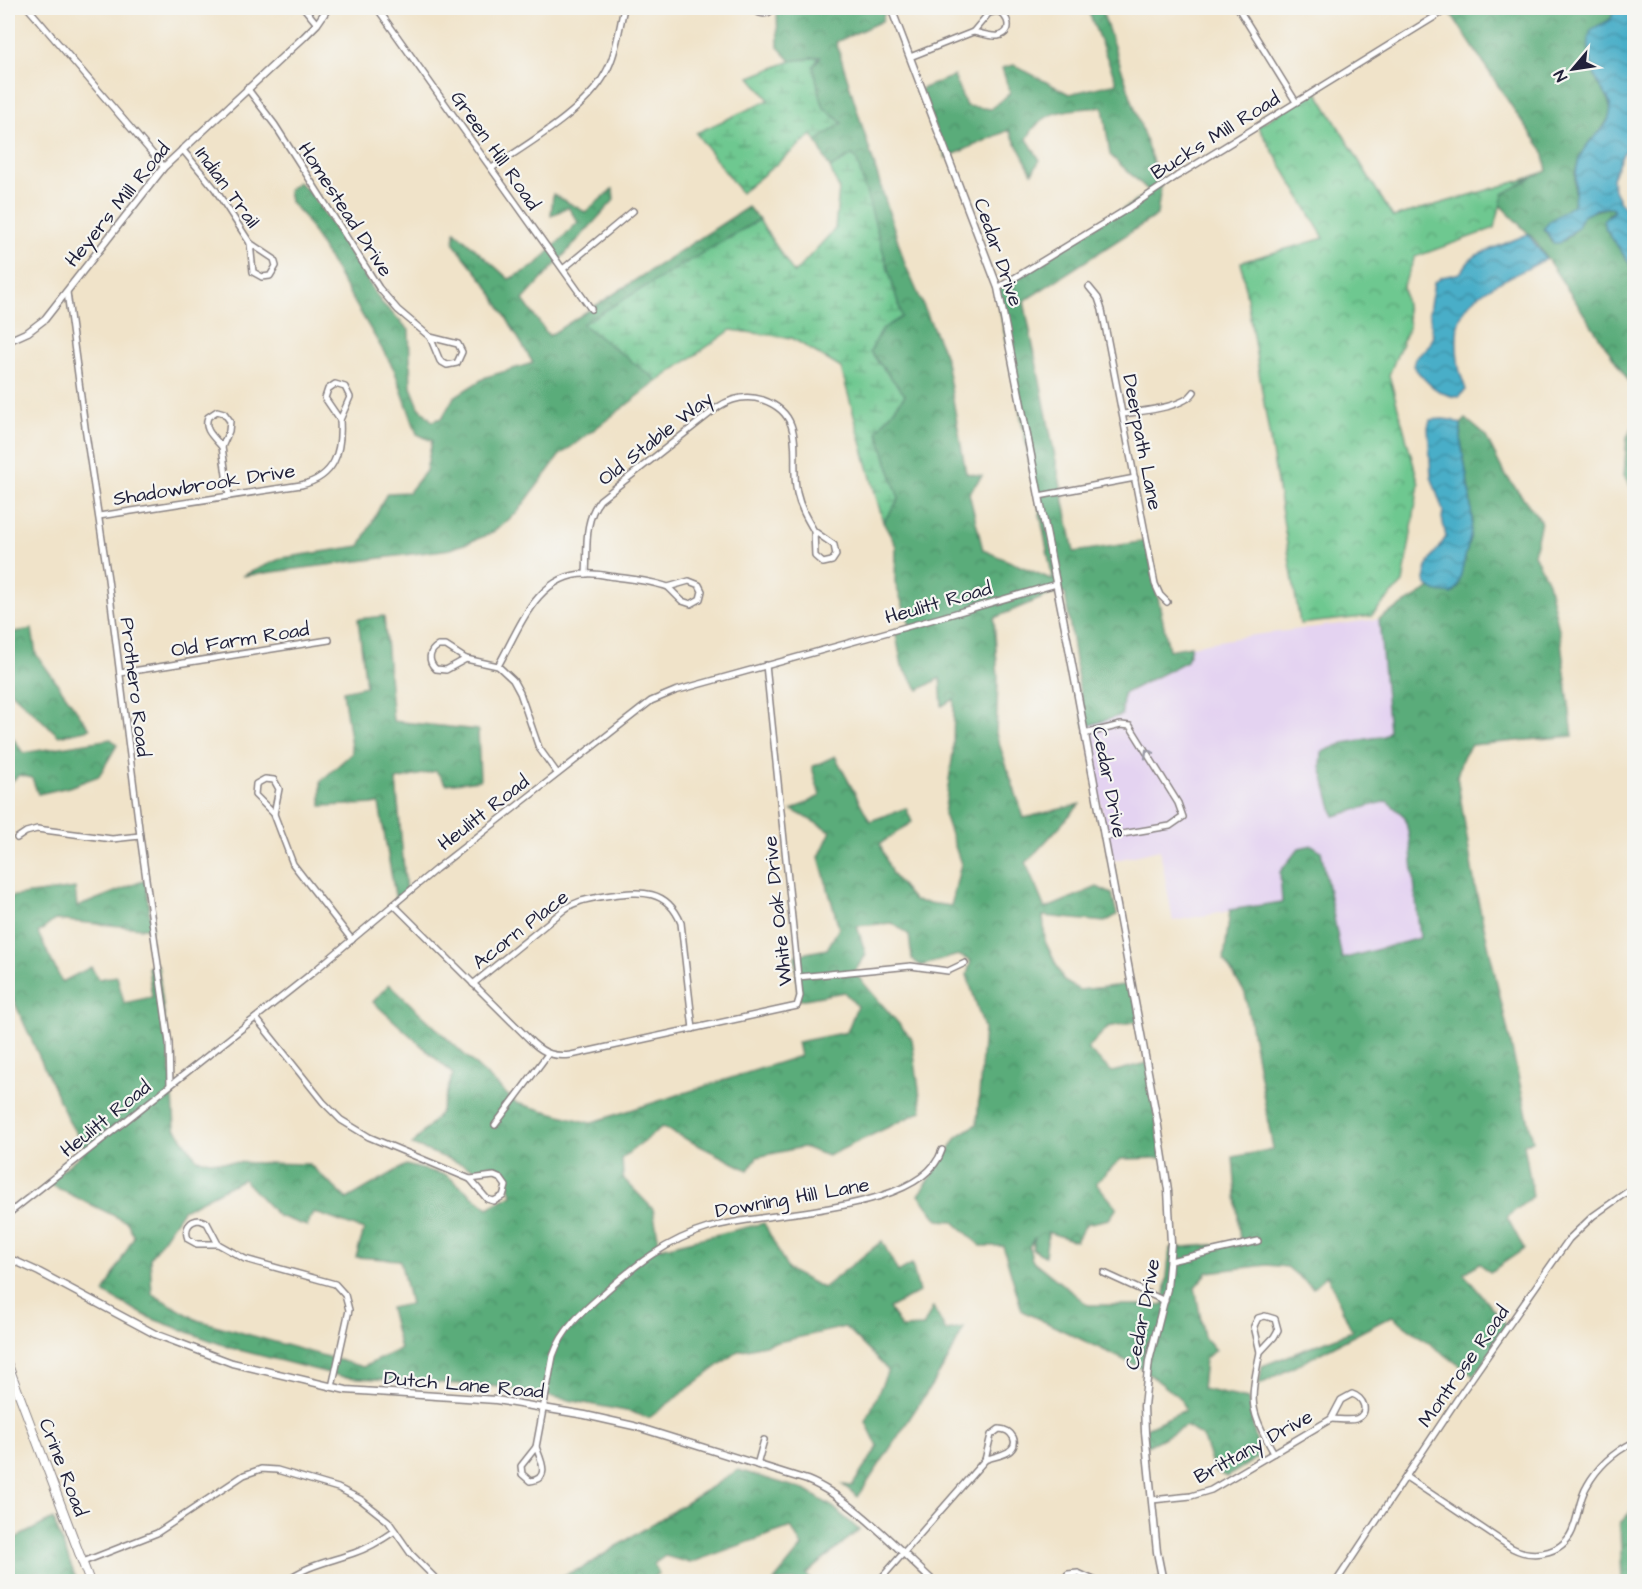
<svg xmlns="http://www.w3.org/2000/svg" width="1642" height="1589" font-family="'Architects Daughter',sans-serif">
  <defs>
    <pattern id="forest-crowns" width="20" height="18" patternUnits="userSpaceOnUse" patternTransform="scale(1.5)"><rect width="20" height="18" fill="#5aac7a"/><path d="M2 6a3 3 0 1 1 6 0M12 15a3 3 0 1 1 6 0" fill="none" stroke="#4a8c65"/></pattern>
    <pattern id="wetland-marsh" width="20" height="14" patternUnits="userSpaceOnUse" patternTransform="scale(1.5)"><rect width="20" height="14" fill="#6ec890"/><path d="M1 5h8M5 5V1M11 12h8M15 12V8" fill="none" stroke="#5aa277"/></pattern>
    <pattern id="park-crowns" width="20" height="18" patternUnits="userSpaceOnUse" patternTransform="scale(1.5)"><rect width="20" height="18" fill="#6ec890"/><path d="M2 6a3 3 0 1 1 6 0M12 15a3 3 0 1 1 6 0" fill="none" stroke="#5aa277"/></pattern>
    <pattern id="water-waves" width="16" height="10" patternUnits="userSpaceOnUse" patternTransform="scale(1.5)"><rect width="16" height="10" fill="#48aec8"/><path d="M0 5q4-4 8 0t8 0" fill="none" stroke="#3c8da4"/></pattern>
  </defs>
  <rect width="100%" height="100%" fill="#f6f6f2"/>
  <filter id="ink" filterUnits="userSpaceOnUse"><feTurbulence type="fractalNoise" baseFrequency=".0167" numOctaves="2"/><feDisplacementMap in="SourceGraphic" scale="12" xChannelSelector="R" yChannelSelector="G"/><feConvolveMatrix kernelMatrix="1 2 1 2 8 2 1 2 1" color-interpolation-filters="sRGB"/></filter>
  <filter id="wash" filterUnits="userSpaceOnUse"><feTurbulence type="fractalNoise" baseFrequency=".008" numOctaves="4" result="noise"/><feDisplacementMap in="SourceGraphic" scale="24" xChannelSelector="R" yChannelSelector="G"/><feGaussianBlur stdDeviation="1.35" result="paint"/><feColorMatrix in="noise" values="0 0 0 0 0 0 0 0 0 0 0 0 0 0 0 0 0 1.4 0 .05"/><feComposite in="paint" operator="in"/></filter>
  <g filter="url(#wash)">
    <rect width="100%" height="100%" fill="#f0e3c9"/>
    <path fill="#e4d3f1" d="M1379,619l10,112 -5,5 -40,7 43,58 18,16 5,25 10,97 -78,21 -60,-58 -109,19 -13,-71 -48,11 -27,-134 37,-12 1,-20 64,-34 4,-15 56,-10z"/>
    <g fill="url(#forest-crowns)" stroke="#3e675a" stroke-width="1.5" fill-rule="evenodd">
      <path d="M777,8h109l-4,13 -46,21 69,222 40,91 21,118 16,3 -13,17 14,57 70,30 -57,-290 154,-98 -40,-37 -7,-48c-30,3 -61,0 -76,32l13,21 -8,13 -23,-43 -63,28 -25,-69 33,-13 12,30 25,3 19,-16 -8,-25 12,-3 55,29 48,-11 -30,-75h14l60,178 -4,29 -133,86 50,251 72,-11 23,109 22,-4 -4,15 -64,33 -1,21 -37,12 -20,-134 -16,2 -55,23 4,61 -2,55 28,84 56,-14 -54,59 19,46 52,-22 15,7 5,21 -12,7 -62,-6 2,25 19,40 15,9 53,-6 7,37 -31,6 -21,22 25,23 35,-9 15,95 -41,1 -25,24 21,25 -8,11 -23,5 -10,17 -29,-9 1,2 -3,22 -13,-7 3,-12 -6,10 3,13 56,45h76l6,-57 70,-5 -7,-86 40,-8 -28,-156 -21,-33 6,-50 52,-8 -2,-30 19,-24 13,-3 9,6 21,108 78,-21 -10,-96 -5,-25 -18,-16 -53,15 -13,-49 1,-15 22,-9 40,-7 5,-5 -10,-112 52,-31 4,3 20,1 2,-4 13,-51 2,-16 -2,-26 -9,-53v-18l5,-5 19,16 19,38 37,48 -7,33 14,28 12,52 13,102 -102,9 -9,14 -5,17 18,111 58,254 -9,3 9,52 -26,21 17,32 -34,23 -11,-9 -15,11 44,53 -34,49 -82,-60 -133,69 3,-19 90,-35 -25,-56 -14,13 -26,-21 -20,-2 -59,7 -13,15 9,50 11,13 -10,9 -3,30 46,10 11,58 -32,20 -12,-5 -13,-36 -16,-10 -39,20 -1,-18 39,-18 -5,-12 -39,-30 -119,-57 -19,-65h-22l-28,-25 -15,-1 -19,-25 39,-59 19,-12 7,-96 -17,-53 4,-14 -13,-6 -37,11 -9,-7 -3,-24 -17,-12 -35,3 9,29 -12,17 58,67 10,72 -94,45 -25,-9 -46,10 -9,13 -86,-43 -40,31 1,20 30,31 7,39 104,-25 24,47 35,18 59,-47 16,31 14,-8 7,28 -30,16 12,20 22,-1 10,-20 13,24 18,-3 -18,35 -88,134 -15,-12 9,1 26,-39 -12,-25 22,-52 -43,-43 -107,24 -89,67 -18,-6 -130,-25 -157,-10 -113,-29 -81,-30 -46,-25 30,-57 -7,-14 -80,-39 39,-33 -18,-30 -55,-121 -5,3v-105l67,-9 2,19 68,-27 7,49 -97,-9 -17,13 24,49 29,-15 7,12 19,-3 7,27 28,-6 -4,-30 10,-2 14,116 3,47 22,31 22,3 90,2 38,35 59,-34 40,10 42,33 24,-13 -6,-23 -15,-8 -14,6 -65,-25 28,-32 13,-39 -80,-72 16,-18 127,119 74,20 210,-67 -3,-14 50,-10 10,-26 -13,-14 -45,8 -4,-45 32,-6 12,-21 -20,-71 12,-26 -39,-21 28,-14 -8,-29 23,-11 35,65 36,-13 6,14 -32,22 12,30 22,27 37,5 10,-42 -17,-50 9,-61 1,-54 -12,7 -2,-28 -21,12 -17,-24 -7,-36 15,-5 -15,-42 1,-37 -13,-24 16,-23 -22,-68 28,-36 -35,-43 12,-23 -30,-174 -22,13 -14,-27 26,-18 -19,-16 -10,-41 7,-9 -29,4 -13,-14zM243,1179l35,37 29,10 6,-14 51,18 -8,27 44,3 10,44 -20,4 10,41 -37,18 -166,-47 -45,-26 -2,-36 33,-48z"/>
      <path d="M1456,8h159l-4,11 -19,11 8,56 7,9 4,16 -2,7 -10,16 -9,7 -10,16 -5,15v25l-2,8 -29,23 7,14 14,-2 13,-13 5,-11 8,-4 19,-5 3,2v3l-5,2 -3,14 29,42v119l-100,-150 -46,-46 59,-22 -4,-21 -27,-37 -66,-101z"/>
      <path d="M298,182l13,11 70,109 28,28 2,57 8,20 13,14 10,-3 12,-21 32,-20 47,-14 -46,-78 -33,-41 1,-13 54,48 26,-13 43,-44 -10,-15 -17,9 2,-22 32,18 28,-23 1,11 -91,100 26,36 199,-129 11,13 -176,104 75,57 -99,75 -42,57 -27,21 -39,15 -209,27 40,-18 78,-12 27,-53 22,-1 17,-21 6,-30 -15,-7 -23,-65 -90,-152 -14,-15 -2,-12z"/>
      <path d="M1634,425v66l-10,-15 3,-39z"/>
      <path d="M384,616l9,105 85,9 2,50 -34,4 -10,-13 -40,9 10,112 -10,9 -17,-97 -58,2v-25l31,-28 -9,-62 23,-5 -8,-67z"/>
      <path d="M32,629l4,25 54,75 -31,7 -51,-47v-56z"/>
      <path d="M8,731l15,22 88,-14 6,6 -18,31 -30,11 -31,7 -6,-16 -13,-3 -11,10z"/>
      <path d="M738,1470l67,20 28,17 26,23 -53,44 5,7h-37l28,-34 -11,-20 -101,36 -25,-7 -11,8 5,10 -14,7h-96l35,-14z"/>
      <path d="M1634,1508v73h-12l-2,-58z"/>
      <path d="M53,1519l24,62h-69v-39z"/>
    </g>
    <g fill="url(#wetland-marsh)" stroke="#487566" stroke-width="1.5">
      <path d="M820,57l-7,9 10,41 19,16 -26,18 -4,-6 -71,58 -45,-60 73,-33 -19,-23 41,-16z"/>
      <path d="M853,155l4,6 45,156 -20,12 -12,23 35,43 -28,36 22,68 -16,23 -42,-154 -49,-30 -61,-8 -73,51 -76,-57 177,-104 35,53 41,-44 4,-40 -9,-21z"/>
    </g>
    <path fill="url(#park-crowns)" stroke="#487566" stroke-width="1.5" d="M1316,90l77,127 140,-40 -30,17 -8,34 -80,29 -12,29 6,40 -20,49 30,109 -16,99 -32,33 -71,8 -59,-362 83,-24 -66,-112z"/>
    <g fill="url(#water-waves)" stroke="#356882" stroke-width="1.5">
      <path d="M1615,8h19v129l-13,20 -9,22 2,11 5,10 15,18v52l-29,-42 -2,-8 11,-9 -2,-4 -15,2 -14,7 -5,11 -18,16h-7l-9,-15 6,-7 23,-16c6,-19 -2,-33 10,-54 7,-13 24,-21 27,-37 3,-15 -8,-22 -13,-33 -5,-10 -12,-41 -6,-50 4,-6 14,-7 20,-12z"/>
      <path d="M1528,234l18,25c-25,15 -71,28 -85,57 -6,13 -4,37 -2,51 1,8 5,15 7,23l-7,7c-21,-1 -33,-15 -46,-31l2,-7 15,-15 3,-7 -4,-26 5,-28 8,-6 18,-4 10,-13 7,-5z"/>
      <path d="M1442,419l10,1 9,4v18l9,53 2,26 -2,16 -12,50 -6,7 -17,-3 -9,-6c-5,-19 10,-32 20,-48l-4,-19 1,-7 -12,-35 -3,-49 2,-7z"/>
    </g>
  </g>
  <g filter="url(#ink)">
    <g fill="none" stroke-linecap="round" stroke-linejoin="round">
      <g stroke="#898282" stroke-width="8">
        <g id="minor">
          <path d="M28,8l136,159"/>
          <path d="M304,8l13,16"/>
          <path d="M377,8l214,301"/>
          <path d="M751,8c8,6 15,9 23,0"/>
          <path d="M1238,8l58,94"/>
          <path d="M997,11c12,4 17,22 1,25 -8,1 -18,-3 -25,-4l16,-19z"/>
          <path d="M910,57l63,-25"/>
          <path d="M247,88l28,37 104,163 19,22 32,27"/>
          <path d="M182,149l33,40 35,54"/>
          <path d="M492,168c35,-24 93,-57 113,-94 11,-19 14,-45 19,-66"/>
          <path d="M250,243l24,16 2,7 -6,10 -8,1 -9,-5z"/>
          <path d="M563,269l70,-58"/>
          <path d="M1089,287l9,11 4,12 53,274 5,11 7,7"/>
          <path d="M998,288l131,-80 48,-32 272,-168"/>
          <path d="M67,292l18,135 23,152 32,257 29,207 1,42"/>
          <path d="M430,337l28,7 4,8 -5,11 -10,2 -7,-4z"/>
          <path d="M335,384l10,3 5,10 -10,23 -15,-22 3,-9z"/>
          <path d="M217,411l7,2 6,8 -1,10 -7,16c-8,-10 -19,-17 -14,-30z"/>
          <path d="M1123,414c18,-3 61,-6 71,-22"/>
          <path d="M222,447l7,49"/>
          <path d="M1039,496l96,-18"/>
          <path d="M99,516l202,-31c34,-8 41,-33 39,-65"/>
          <path d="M814,531l20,14 2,10 -4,6 -9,2 -8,-7z"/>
          <path d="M586,574c2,-26 -3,-52 14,-74l118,-93c14,-9 29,-12 45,-7 46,16 26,58 34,93 3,14 10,26 17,38"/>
          <path d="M689,581l10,4 3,6 -2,8 -9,5 -9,-3 -14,-14z"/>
          <path d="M438,646h8l20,13 -20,11 -10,-1c-9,-8 -7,-18 2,-23z"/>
          <path d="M466,659l32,7 15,14 7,13 19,55 18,25"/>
          <path d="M498,666c21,-36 38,-92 88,-92 7,-1 16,1 23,2 20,3 40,4 59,11"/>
          <path d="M120,673l209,-33"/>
          <path d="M1084,734l37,-9 9,1 48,77 5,14 -13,9 -66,11"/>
          <path d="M265,779l9,1 5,9 -5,25 -19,-19 1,-11z"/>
          <path d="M274,814l19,50 59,76"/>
          <path d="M17,838l9,-6 11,-3 75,10 28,-3"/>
          <path d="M394,905l139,138c12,11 22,14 38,12l226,-49 3,-10 -34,-331"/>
          <path d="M798,977l113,-11 37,5 17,-8"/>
          <path d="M473,984l92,-75c12,-9 25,-10 40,-13 32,-4 61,-10 76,27l12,106"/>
          <path d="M256,1018l67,84 18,18 28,17 101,42"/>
          <path d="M495,1125l53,-71"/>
          <path d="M494,1176l7,3 5,7 -3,10 -9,5 -7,-2 -17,-20z"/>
          <path d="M8,1214l304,-241 124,-104 215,-168 24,-10 267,-74 114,-33"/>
          <path d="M200,1220l7,3 11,21h-21l-9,-5c-4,-10 1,-19 12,-19z"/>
          <path d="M218,1244l27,15 90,25 10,11 4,15 -17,77"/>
          <path d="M1170,1261l88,-20"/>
          <path d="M1104,1273l61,28"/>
          <path d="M1265,1316l10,3 3,11 -4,7 -14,15 -6,-26 4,-8z"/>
          <path d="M1260,1352c-10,50 -12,55 14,101"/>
          <path d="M1352,1394c11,3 19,19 4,25 -7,2 -17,0 -25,0l10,-19z"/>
          <path d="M999,1429c13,0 22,15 9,23 -7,4 -16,5 -23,8l6,-25z"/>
          <path d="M536,1447l17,-91c9,-27 30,-45 51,-63 31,-28 63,-53 104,-65 56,-18 214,-14 234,-78"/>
          <path d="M536,1447c5,13 15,32 -6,34l-8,-7 -1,-8z"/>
          <path d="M757,1465l7,-25"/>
          <path d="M1406,1477l106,71c23,12 54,5 62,-22 5,-13 5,-27 13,-40 11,-20 27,-34 47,-44"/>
          <path d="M1152,1500l39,-4 20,-6 120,-71"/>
          <path d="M83,1562l74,-29 87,-58 17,-6 16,1 61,18 22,11 28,22 23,33 28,28"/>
          <path d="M285,1582c21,-17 44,-20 69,-29 15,-5 28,-13 41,-22"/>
          <path d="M878,1582l107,-122"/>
          <path d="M1062,1582l6,-8 10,-1 20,9"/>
          <path d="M1110,1582l51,-5"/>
          <path d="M1336,1582l122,-184 111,-159 24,-23 41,-29"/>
        </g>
      </g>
      <g stroke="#898282" stroke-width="9">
        <g id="tertiary">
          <path d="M891,8l107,280 70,355 89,477 11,70 3,53 -4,46 -18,72 -5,45 1,26 12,120 6,30"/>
          <path d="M8,341l20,-9 17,-13 119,-152 140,-130 13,-13 11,-16"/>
          <path d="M8,1261h7l24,11 116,62 77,29 114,27 150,10 89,15 49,11 173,54c43,17 92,70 127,102"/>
        </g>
      </g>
      <g stroke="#898282" stroke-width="10">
        <path id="secondary" d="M8,1365l82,217"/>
      </g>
      <use href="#minor" stroke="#fff" stroke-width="5"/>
      <use href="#tertiary" stroke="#fff" stroke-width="6"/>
      <use href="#secondary" stroke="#fff" stroke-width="8"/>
    </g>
    <defs><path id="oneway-chevron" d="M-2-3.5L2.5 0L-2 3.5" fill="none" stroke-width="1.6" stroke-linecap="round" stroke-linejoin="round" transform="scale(1.5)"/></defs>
    <use stroke="#9c9ca7" href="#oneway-chevron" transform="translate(1148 753) rotate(-121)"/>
  </g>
  <g text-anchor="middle" stroke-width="4.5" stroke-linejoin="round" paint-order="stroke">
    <g font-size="20" fill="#22223b" stroke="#f6f6f2">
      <text transform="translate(1215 135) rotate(-32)" y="7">Bucks Mill Road</text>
      <text transform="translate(496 150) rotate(55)" y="7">Green Hill Road</text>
      <text transform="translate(228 187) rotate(54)" y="7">Indian Trail</text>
      <text transform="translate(117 204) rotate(-51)" y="7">Heyers Mill Road</text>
      <text transform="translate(346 209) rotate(57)" y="7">Homestead Drive</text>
      <text transform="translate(999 252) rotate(71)" y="7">Cedar Drive</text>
      <text transform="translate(655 438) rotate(-38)" y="7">Old Stable Way</text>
      <text transform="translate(1143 442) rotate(79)" y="7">Deerpath Lane</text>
      <text transform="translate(204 484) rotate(-9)" y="7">Shadowbrook Drive</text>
      <text transform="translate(938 602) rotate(-16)" y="7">Heulitt Road</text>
      <text transform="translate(240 639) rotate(-9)" y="7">Old Farm Road</text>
      <text transform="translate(136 687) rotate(83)" y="7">Prothero Road</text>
      <text transform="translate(1110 782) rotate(79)" y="7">Cedar Drive</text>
      <text transform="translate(483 812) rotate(-38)" y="7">Heulitt Road</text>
      <text transform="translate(777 911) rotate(-96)" y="7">White Oak Drive</text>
      <text transform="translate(520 929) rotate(-38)" y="7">Acorn Place</text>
      <text transform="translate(105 1118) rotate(-39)" y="7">Heulitt Road</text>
      <text transform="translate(792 1197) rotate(-10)" y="7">Downing Hill Lane</text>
      <text transform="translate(1142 1314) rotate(-79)" y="7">Cedar Drive</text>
      <text transform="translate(1463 1366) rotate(-55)" y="7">Montrose Road</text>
      <text transform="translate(464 1384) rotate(5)" y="7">Dutch Lane Road</text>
      <text transform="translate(1253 1446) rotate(-29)" y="7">Brittany Drive</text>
      <text transform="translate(64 1467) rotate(69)" y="7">Crine Road</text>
    </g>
  </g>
  <rect width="1642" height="1589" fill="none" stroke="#f6f6f2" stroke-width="30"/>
  <g transform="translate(1573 69) rotate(241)" stroke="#f6f6f2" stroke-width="4.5" paint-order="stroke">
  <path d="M0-4.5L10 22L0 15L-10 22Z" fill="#22223b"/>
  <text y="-9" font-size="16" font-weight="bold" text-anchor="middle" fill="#22223b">N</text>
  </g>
</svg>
